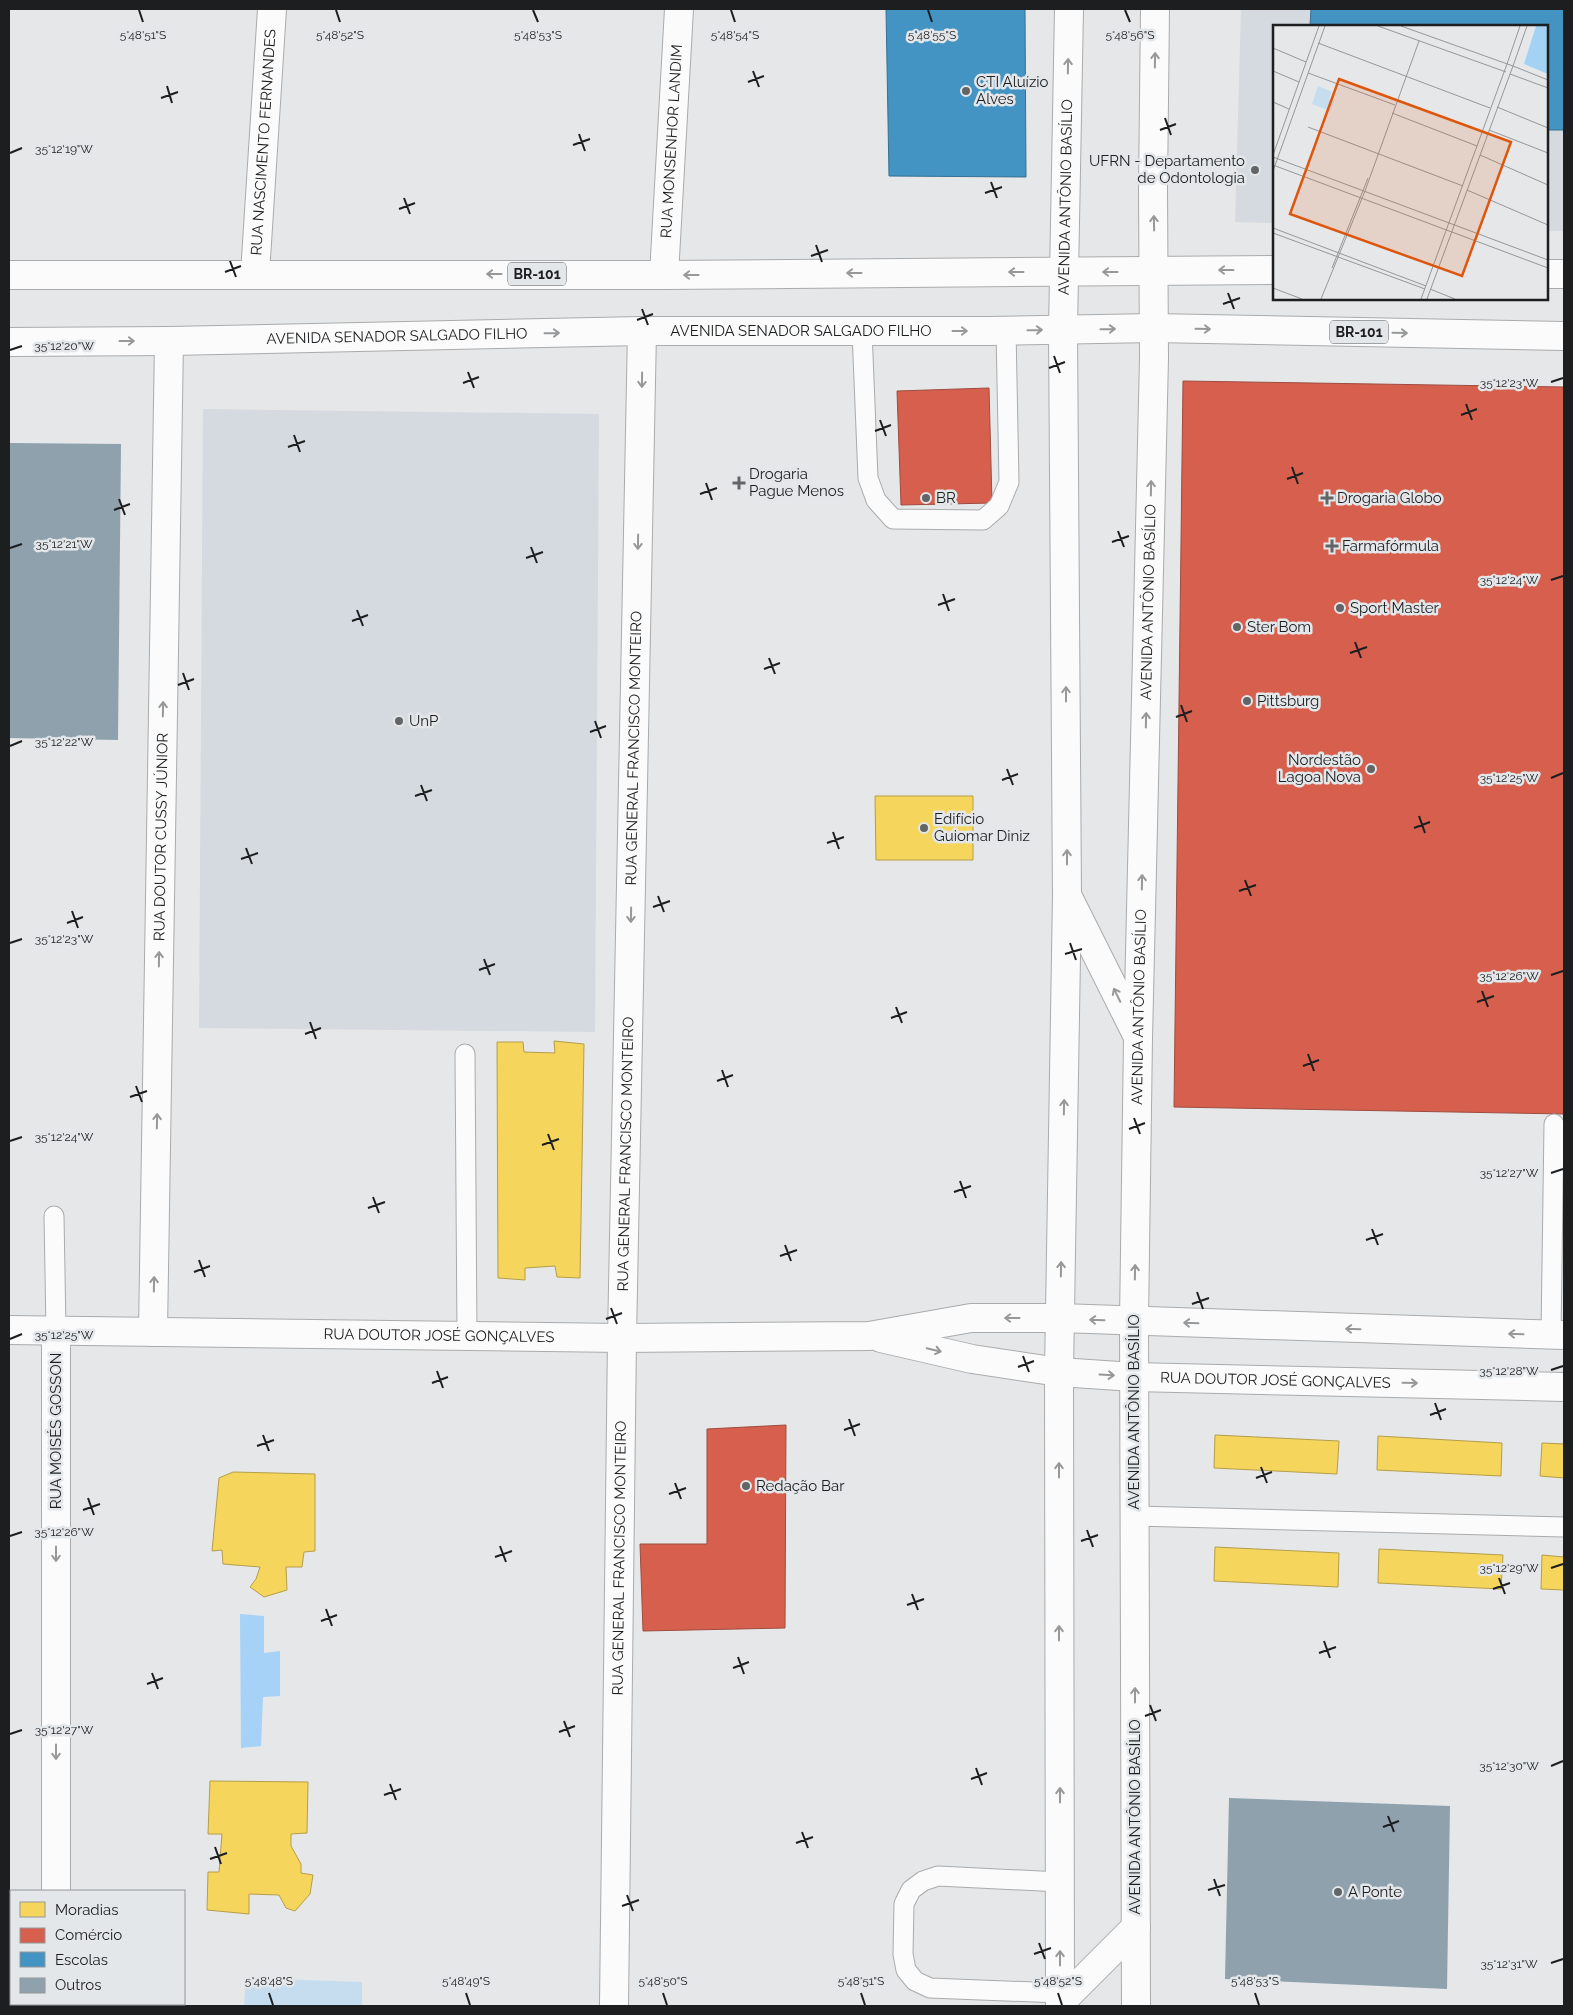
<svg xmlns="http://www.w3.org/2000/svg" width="1573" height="2015" font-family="Raleway,sans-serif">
  <rect width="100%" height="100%" fill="#e5e7e9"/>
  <g fill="#d4dadf">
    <path d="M1241,9h323v222h-17v-205h-273v197l-39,-1z"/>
    <path d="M203,409l396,5 -4,618 -396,-4z"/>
  </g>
  <path fill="#c6ddf0" d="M246,1978l116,4v24h-118z"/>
  <path fill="#a5d2f6" d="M240,1614l24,2v37l16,-2v45l-17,1 -2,49 -20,2z"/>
  <g fill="#f6d55c" stroke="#b59e4a">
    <path d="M875,796h98v64h-97z"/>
    <path d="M554,1041l30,3 -4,234 -23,-1 -2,-11 -30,2v12l-27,-2 -1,-236h26l1,10 31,1z"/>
    <path d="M1215,1435l124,6 -2,33 -123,-6z"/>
    <path d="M1378,1436l124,7 -1,33 -124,-6z"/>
    <path d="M1542,1443l22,1v34l-24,-2z"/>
    <path d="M233,1472l82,2v77l-11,1 -2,15h-16l1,23 -23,7 -14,-10 6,-8 4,-12 -37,-3 -1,-14 -10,1 7,-73z"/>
    <path d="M1215,1547l124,6 -1,34 -124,-6z"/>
    <path d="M1379,1549l124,6 -2,34 -123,-6z"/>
    <path d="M1542,1555l22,2v33l-23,-1z"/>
    <path d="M210,1781l98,1 -1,51 -16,1v12l10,18v9l12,2 -3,19 -15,17 -9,-3 -7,-13 -30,-1v20l-42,-4 1,-38h11l3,-38h-14z"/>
  </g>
  <g fill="#d6604d" stroke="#9e4c3f">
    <path d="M1183,381l381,6v727l-390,-7z"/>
    <path d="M989,388l3,115 -91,2 -4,-114z"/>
    <path d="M786,1425l-1,203 -142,3 -3,-87h67v-115z"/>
  </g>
  <g fill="#4393c3" stroke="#377092">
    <path d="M886,9h139l1,168 -137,-1z"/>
    <path d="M1311,9h253v121h-17v-104h-237z"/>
  </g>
  <g fill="#8fa1ad">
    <path d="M9,443l112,1 -3,296 -109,-2z"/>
    <path d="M1229,1798l221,8 -3,183 -222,-10z"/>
  </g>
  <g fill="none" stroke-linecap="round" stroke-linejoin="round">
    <g stroke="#aaabac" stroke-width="21">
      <g id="lane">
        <path d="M862,331l6,147 8,22 17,19 90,1 16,-14 10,-24 -3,-152"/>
        <path d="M465,1054l2,282"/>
        <path d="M54,1216l2,115"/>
        <path d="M1551,1335l3,-211"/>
        <path d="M1135,1516l429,11"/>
        <path d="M1060,1882l-122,-6 -15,5 -12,9 -7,14 -1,50 3,16 9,11 15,7 130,5"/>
      </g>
    </g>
    <g stroke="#aaabac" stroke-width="30">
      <g id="street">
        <path id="s1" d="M255,274l17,-265"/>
        <path id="s2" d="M664,275l15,-266"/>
        <path id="s3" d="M9,1330l613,8 247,-2 102,-18h89l504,17"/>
        <path id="s4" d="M153,1332l16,-991"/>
        <path id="s5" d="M881,1338l91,21 87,13 75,5 430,10"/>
        <path d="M56,1891v-560"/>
        <path d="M56,2006v-2"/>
        <path id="s6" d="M614,2006l8,-668 20,-1007"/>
      </g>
    </g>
    <g stroke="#aaabac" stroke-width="30">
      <g id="secondary">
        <path d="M1069,899l68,136"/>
        <path d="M1060,2003l76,-76"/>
        <path id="s7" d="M1060,2006l-1,-634 8,-476 -4,-566 6,-321"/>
        <path id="s8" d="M1136,2006l-2,-685 4,-283 16,-680 -1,-169 2,-180"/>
      </g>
    </g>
    <g stroke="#aaabac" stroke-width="30">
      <g id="highway">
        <path d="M1547,274h17"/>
        <path d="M9,275h655l610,-5"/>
        <path id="s9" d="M9,342l160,-1 473,-10h346l166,-3 410,8"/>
      </g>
    </g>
    <use href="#lane" stroke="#fbfbfc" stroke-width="19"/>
    <use href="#street" stroke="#fbfbfc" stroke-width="28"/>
    <use href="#secondary" stroke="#fbfbfc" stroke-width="28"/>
    <use href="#highway" stroke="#fbfbfc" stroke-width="28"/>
  </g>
  <defs><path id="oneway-shaft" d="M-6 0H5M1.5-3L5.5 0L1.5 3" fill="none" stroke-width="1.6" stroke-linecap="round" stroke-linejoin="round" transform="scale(1.25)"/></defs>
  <g stroke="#979899">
    <use href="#oneway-shaft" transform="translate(1155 60) rotate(-89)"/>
    <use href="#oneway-shaft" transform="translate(1068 66) rotate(-89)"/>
    <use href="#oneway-shaft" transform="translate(1154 223) rotate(-91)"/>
    <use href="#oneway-shaft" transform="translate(1226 270) rotate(180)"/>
    <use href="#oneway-shaft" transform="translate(1016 272) rotate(180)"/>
    <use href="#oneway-shaft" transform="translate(1110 272) rotate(180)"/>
    <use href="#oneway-shaft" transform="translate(854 273) rotate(180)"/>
    <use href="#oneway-shaft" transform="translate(494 274) rotate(-180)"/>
    <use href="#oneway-shaft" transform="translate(691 275) rotate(180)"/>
    <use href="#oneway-shaft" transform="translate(1108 329) rotate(-1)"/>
    <use href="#oneway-shaft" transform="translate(1203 329) rotate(1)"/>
    <use href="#oneway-shaft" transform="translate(1035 330) rotate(-1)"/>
    <use href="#oneway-shaft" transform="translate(960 331)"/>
    <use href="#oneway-shaft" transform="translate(552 333) rotate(-1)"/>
    <use href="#oneway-shaft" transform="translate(1400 333) rotate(1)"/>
    <use href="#oneway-shaft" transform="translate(127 341)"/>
    <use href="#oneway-shaft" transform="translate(642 380) rotate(91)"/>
    <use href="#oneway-shaft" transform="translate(1151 488) rotate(-89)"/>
    <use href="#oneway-shaft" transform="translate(638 542) rotate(91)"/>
    <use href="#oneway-shaft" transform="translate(1066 694) rotate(-90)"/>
    <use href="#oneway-shaft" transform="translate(163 709) rotate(-89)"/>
    <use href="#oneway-shaft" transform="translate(1146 720) rotate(-89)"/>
    <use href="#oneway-shaft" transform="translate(1067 857) rotate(-90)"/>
    <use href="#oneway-shaft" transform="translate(1142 882) rotate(-89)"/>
    <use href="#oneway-shaft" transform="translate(631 915) rotate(91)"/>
    <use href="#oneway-shaft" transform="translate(159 959) rotate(-89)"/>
    <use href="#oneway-shaft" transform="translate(1117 995) rotate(-116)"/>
    <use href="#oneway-shaft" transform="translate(1064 1107) rotate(-89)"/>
    <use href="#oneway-shaft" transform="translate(157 1121) rotate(-89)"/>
    <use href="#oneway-shaft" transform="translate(1061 1269) rotate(-89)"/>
    <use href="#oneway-shaft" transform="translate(1135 1272) rotate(-89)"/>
    <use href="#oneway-shaft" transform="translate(154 1284) rotate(-89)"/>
    <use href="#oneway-shaft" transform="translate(1012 1318) rotate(-180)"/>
    <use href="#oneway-shaft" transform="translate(1097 1320) rotate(-178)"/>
    <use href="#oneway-shaft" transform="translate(1191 1323) rotate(-178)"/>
    <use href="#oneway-shaft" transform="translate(1353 1329) rotate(-178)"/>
    <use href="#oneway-shaft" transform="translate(1516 1334) rotate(-178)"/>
    <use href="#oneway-shaft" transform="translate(934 1350) rotate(13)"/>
    <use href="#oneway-shaft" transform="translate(1107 1375) rotate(3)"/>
    <use href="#oneway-shaft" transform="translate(1410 1383) rotate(1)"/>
    <use href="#oneway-shaft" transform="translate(1059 1470) rotate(-90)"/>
    <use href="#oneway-shaft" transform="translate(56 1554) rotate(90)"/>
    <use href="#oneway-shaft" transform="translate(1059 1633) rotate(-90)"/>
    <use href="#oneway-shaft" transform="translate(1135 1695) rotate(-90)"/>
    <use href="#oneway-shaft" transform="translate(56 1752) rotate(90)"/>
    <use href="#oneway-shaft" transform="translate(1060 1795) rotate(-90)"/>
    <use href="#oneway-shaft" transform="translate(1060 1958) rotate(-90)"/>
  </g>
  <path fill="none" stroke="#1c1e1f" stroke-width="2" d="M139,10l4,12M336,10l4,12M533,10l5,12M731,10l4,12M928,10l4,12M1125,10l5,12M753,71l6,16M748,82l16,-6M167,86l5,17M161,98l17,-6M1165,118l6,17M1160,130l16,-6M579,134l6,17M573,145l17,-6M10,153l12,-5M991,182l6,16M985,193l17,-6M404,198l6,16M399,209l16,-6M816,245l6,17M811,256l17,-6M230,261l6,16M225,272l16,-6M1228,293l6,16M1223,304l17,-6M642,309l6,16M637,320l16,-6M10,350l12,-4M1054,356l6,17M1049,368l16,-6M468,372l6,16M1551,382l12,-4M463,383l16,-6M1466,404l6,16M1461,415l16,-6M880,420l6,16M875,431l16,-6M294,435l6,17M288,447l17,-6M1292,467l6,17M1287,479l16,-6M706,483l6,17M700,494l17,-6M119,499l6,16M114,510l16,-6M1118,531l6,16M1112,542l17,-6M531,547l6,16M10,548l12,-4M526,558l17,-6M1551,580l12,-4M943,594l6,17M938,605l17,-6M357,610l6,16M352,621l16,-6M1355,642l6,16M1350,653l17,-6M769,658l6,16M764,669l16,-6M183,673l6,17M178,685l16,-6M1181,705l6,17M1176,717l16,-6M595,721l6,17M590,732l16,-6M10,746l12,-5M1007,769l6,16M1551,778l12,-5M1002,780l16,-6M421,785l6,16M415,796l17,-6M1419,816l6,17M1414,828l16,-6M833,832l6,17M827,843l17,-6M246,848l6,16M241,859l17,-6M1245,880l6,16M1239,891l17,-6M658,896l6,16M653,907l17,-6M72,911l6,17M67,923l16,-6M10,943l12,-4M1070,943l6,17M1065,954l17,-5M484,959l6,16M479,970l16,-6M1551,975l12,-4M1482,991l6,16M1477,1002l17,-6M896,1007l6,16M891,1018l16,-6M310,1022l6,17M305,1034l16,-6M1308,1054l6,17M1303,1066l16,-6M722,1070l6,17M717,1081l16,-6M136,1086l6,16M130,1097l17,-6M1134,1118l6,16M1129,1129l16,-6M548,1134l6,16M10,1141l12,-4M542,1145l17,-6M1551,1173l12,-4M960,1181l6,17M954,1192l17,-6M373,1197l6,16M368,1208l17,-6M1372,1229l6,16M1366,1240l17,-6M785,1245l6,16M780,1256l17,-6M199,1260l6,17M194,1272l16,-6M1197,1292l6,17M1192,1304l17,-6M611,1308l6,16M606,1319l16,-6M10,1339l12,-5M1023,1356l6,16M1018,1367l16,-6M1551,1370l12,-4M437,1371l6,17M432,1383l16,-6M1435,1403l6,17M1430,1415l16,-6M849,1419l6,17M844,1430l16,-6M263,1435l6,16M257,1446l17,-6M1261,1467l6,16M1256,1478l16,-6M675,1483l6,16M669,1494l17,-6M88,1498l6,17M83,1510l17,-6M1087,1530l6,17M10,1536l12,-4M1081,1541l17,-6M500,1546l6,16M495,1557l17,-6M1551,1568l12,-4M1499,1578l6,16M1493,1589l17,-6M912,1594l6,16M907,1605l17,-6M326,1609l6,17M321,1621l16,-6M1324,1641l6,17M1319,1653l17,-6M738,1657l6,17M733,1668l16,-6M152,1673l6,16M147,1684l16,-6M1150,1705l6,16M1145,1716l16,-6M564,1721l6,16M559,1732l16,-6M10,1734l12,-4M1551,1766l12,-5M976,1768l6,17M971,1779l16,-6M390,1784l6,16M384,1795l17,-6M1388,1816l6,16M1383,1827l16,-6M802,1832l6,16M796,1843l17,-6M215,1847l6,17M210,1859l17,-6M1214,1879l6,17M1208,1890l17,-5M627,1895l6,16M622,1906l17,-6M1039,1943l6,16M1034,1954l17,-6M1551,1963l12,-4M269,1993l4,12M466,1993l4,12M663,1993l4,12M861,1993l4,12M1058,1993l4,12M1255,1993l4,12"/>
  <g fill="#626466" stroke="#e4e7ea" stroke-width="2">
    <circle cx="966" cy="91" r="5"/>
    <circle cx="1255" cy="170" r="5"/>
    <path d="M736.5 475.5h5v5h5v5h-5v5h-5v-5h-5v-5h5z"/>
    <circle cx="926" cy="498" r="5"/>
    <path d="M1324.5 490.5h5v5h5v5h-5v5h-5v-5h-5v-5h5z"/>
    <path d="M1329.5 538.5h5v5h5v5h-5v5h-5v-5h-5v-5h5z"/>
    <circle cx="1340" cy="608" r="5"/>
    <circle cx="1237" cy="627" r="5"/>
    <circle cx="1247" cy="701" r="5"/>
    <circle cx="399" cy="721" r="5"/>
    <circle cx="1371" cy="769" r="5"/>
    <circle cx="924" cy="828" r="5"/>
    <circle cx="746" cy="1486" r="5"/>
    <circle cx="1338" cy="1892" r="5"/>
  </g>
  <g text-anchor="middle" stroke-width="5" stroke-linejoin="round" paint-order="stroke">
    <g fill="#e4e7ea" stroke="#585a5c" stroke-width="1">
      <rect x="508" y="262.5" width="58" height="23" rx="4"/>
      <rect x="1330" y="320.5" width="58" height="23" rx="4"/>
    </g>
    <g font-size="14" font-weight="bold" fill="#1c1e1f">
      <text x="537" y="279">BR-101</text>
      <text x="1359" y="337">BR-101</text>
    </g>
    <g font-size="15" fill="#1c1e1f" stroke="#e4e7ea" text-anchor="start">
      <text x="976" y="87">CTI Aluízio<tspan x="976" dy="17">Alves</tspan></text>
      <text x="1245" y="166" text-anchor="end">UFRN - Departamento<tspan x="1245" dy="17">de Odontologia</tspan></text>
      <text x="749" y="479">Drogaria<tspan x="749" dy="17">Pague Menos</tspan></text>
      <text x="936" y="503">BR</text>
      <text x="1337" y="503">Drogaria Globo</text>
      <text x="1342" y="551">Farmafórmula</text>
      <text x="1350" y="613">Sport Master</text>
      <text x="1247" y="632">Ster Bom</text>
      <text x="1257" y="706">Pittsburg</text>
      <text x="409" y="726">UnP</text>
      <text x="1361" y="765" text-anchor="end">Nordestão<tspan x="1361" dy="17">Lagoa Nova</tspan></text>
      <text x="934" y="824">Edifício<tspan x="934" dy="17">Guiomar Diniz</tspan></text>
      <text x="756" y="1491">Redação Bar</text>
      <text x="1348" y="1897">A Ponte</text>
    </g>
    <g font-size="15" fill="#1c1e1f" stroke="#e4e7ea">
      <text dy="5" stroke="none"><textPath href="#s1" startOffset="132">RUA NASCIMENTO FERNANDES</textPath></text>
      <text dy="5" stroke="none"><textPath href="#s2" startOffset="134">RUA MONSENHOR LANDIM</textPath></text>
      <text dy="5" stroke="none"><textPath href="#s7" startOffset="1809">AVENIDA ANTÔNIO BASÍLIO</textPath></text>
      <text dy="5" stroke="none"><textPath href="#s9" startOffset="792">AVENIDA SENADOR SALGADO FILHO</textPath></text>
      <text dy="5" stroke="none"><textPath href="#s9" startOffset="388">AVENIDA SENADOR SALGADO FILHO</textPath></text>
      <text dy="5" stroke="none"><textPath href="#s8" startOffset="1404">AVENIDA ANTÔNIO BASÍLIO</textPath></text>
      <text dy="5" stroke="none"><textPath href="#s6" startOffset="1258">RUA GENERAL FRANCISCO MONTEIRO</textPath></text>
      <text dy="5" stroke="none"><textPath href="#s4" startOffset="495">RUA DOUTOR CUSSY JÚNIOR</textPath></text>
      <text dy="5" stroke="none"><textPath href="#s8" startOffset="999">AVENIDA ANTÔNIO BASÍLIO</textPath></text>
      <text dy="5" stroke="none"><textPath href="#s6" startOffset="852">RUA GENERAL FRANCISCO MONTEIRO</textPath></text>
      <text dy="5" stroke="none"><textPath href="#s3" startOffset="430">RUA DOUTOR JOSÉ GONÇALVES</textPath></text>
      <text dy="5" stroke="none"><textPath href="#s5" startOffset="398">RUA DOUTOR JOSÉ GONÇALVES</textPath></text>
      <text transform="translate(1134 1412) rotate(-90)" y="5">AVENIDA ANTÔNIO BASÍLIO</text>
      <text transform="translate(56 1431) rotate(-90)" y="5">RUA MOISÉS GOSSON</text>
      <text dy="5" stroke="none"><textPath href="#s6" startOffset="448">RUA GENERAL FRANCISCO MONTEIRO</textPath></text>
      <text transform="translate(1135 1817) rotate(-90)" y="5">AVENIDA ANTÔNIO BASÍLIO</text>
    </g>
  </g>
  <g transform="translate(1273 25)">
    <rect width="275" height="275" fill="#e5e7e9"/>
    <path d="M45,61l14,6 -3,7 5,2 -4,10 -18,-7z" fill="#c6ddf0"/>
    <path d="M263,1h12v48l-24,-10z" fill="#a3d2f5"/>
    <path fill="none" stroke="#959798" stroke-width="1" d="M105,1l128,46M128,1l112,40 -86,233M254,1l-14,40 35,14M45,18l172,65M0,23l33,14M234,39l13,-38M0,46l26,11M35,48l87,32M237,49l38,14M0,77l16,7M224,82l51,21M119,88l85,33M35,102l155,59M216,105l59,23M0,130l46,-129M207,130l68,30M0,132l275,103M0,140l275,103M0,146l52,-145M194,165l81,35M0,203l153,58M0,208l152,56M59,243l36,-90M0,263l29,11M157,264l25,10M48,274l44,-108 54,-150M148,274l86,-235"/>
    <path fill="#de560d" fill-opacity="0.15" stroke="#de560d" stroke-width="2.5" d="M66,54l172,63 -49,134 -172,-62z"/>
    <rect width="275" height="275" fill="none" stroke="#1c1e1f" stroke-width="2.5"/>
  </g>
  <g font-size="12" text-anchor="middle" fill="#1c1e1f" stroke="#e4e7ea" stroke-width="5" stroke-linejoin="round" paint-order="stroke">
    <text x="143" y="39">5°48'51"S</text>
    <text x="340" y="39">5°48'52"S</text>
    <text x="538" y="39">5°48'53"S</text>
    <text x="735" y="39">5°48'54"S</text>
    <text x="932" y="39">5°48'55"S</text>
    <text x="1130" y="39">5°48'56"S</text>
    <text x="64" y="153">35°12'19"W</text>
    <text x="64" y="350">35°12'20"W</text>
    <text x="1509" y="387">35°12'23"W</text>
    <text x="64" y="548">35°12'21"W</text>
    <text x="1509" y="584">35°12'24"W</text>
    <text x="64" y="746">35°12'22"W</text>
    <text x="1509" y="782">35°12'25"W</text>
    <text x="64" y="943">35°12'23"W</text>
    <text x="1509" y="980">35°12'26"W</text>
    <text x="64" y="1141">35°12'24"W</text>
    <text x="1509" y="1177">35°12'27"W</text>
    <text x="64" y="1339">35°12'25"W</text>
    <text x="1509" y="1375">35°12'28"W</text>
    <text x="64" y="1536">35°12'26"W</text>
    <text x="1509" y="1572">35°12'29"W</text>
    <text x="64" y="1734">35°12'27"W</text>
    <text x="1509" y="1770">35°12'30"W</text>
    <text x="1509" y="1968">35°12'31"W</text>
    <text x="269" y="1985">5°48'48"S</text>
    <text x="466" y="1985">5°48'49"S</text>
    <text x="663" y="1985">5°48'50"S</text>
    <text x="861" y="1985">5°48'51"S</text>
    <text x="1058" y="1985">5°48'52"S</text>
    <text x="1255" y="1985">5°48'53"S</text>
  </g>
  <rect width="1573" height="2015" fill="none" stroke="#1c1e1f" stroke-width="20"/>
  <rect x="10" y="1890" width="175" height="115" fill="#e4e7ea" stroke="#949799"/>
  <rect x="20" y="1902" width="25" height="15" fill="#f6d55c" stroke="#949799"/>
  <text x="55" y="1915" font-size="15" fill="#1c1e1f">Moradias</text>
  <rect x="20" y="1928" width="25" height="15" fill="#d6604d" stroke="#949799"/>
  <text x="55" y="1940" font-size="15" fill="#1c1e1f">Comércio</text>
  <rect x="20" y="1952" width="25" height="15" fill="#4393c3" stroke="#949799"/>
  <text x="55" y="1965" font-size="15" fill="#1c1e1f">Escolas</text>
  <rect x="20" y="1978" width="25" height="15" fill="#8fa1ad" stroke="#949799"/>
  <text x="55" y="1990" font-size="15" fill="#1c1e1f">Outros</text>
</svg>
